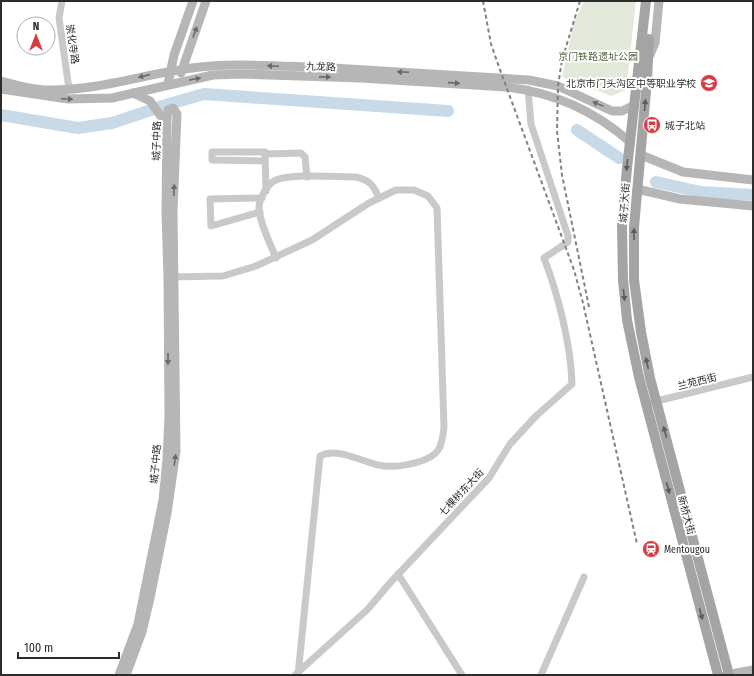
<svg xmlns="http://www.w3.org/2000/svg" width="754" height="676" font-family="'Fira Sans Condensed','Noto Sans SC',sans-serif">
  <rect width="100%" height="100%" fill="#fff"/>
  <path fill="#e2e9db" d="M584,1h52l-10,89 -15,6 -49,-19 12,-55z"/>
  <g fill="none" stroke-linecap="round" stroke-linejoin="round">
    <g stroke="#c8dae8" stroke-width="12">
      <path d="M1,115l77,13 34,-5 57,-19 35,-10 244,17"/>
      <path d="M577,130l42,28"/>
      <path d="M656,182l45,10 52,3"/>
    </g>
    <g stroke="#c9c9c9" stroke-width="7">
      <path d="M62,1l-3,17 10,71"/>
      <path d="M265,154l36,-1 4,4 2,20"/>
      <path d="M265,161l-53,-1v-8h53v2l1,37"/>
      <path d="M260,212l-49,14 -1,-27 52,-1"/>
      <path d="M276,258c-6,-15 -16,-34 -17,-50 0,-9 8,-24 17,-28 17,-7 61,-3 80,-3 14,3 18,9 23,21"/>
      <path d="M169,277l54,-1 33,-10 56,-26 57,-37 27,-13h18l14,6 9,12 7,219c-2,21 -5,29 -26,35 -10,3 -23,5 -34,4 -20,-2 -45,-20 -64,-10l-22,219"/>
      <path d="M653,402l100,-25"/>
      <path d="M398,574l64,101"/>
      <path d="M296,674l72,-65 21,-25 100,-106 21,-34 26,-28 36,-32c-1,-39 -14,-90 -28,-126l24,-16v-6l-37,-112 -3,-35"/>
      <path d="M541,675l43,-98"/>
    </g>
    <g stroke="#b6b6b6" stroke-width="9">
      <path d="M649,57l6,-14 4,-42"/>
      <path d="M181,73l25,-72"/>
      <path d="M1,81c15,4 31,9 47,9 56,1 109,-21 164,-24 40,-3 81,1 121,2 65,4 131,8 196,12l29,6 54,25h10l13,-6"/>
      <path d="M168,84l6,-29 19,-54"/>
      <path d="M1,89l67,10 44,-1 101,-23 30,-1 118,4 145,9c46,5 89,24 124,55"/>
      <path d="M133,93l17,8 17,24"/>
      <path d="M641,155l42,17 70,8"/>
      <path d="M637,189l43,10 73,7"/>
      <path d="M119,675l19,-51 25,-124 4,-41 2,-43 -1,-139 -2,-65 1,-94 1,-8 5,-2 4,6 -4,97 3,240 -9,62 -17,85 -8,34 -16,43"/>
      <path d="M726,675l27,-5"/>
    </g>
    <g stroke="#a4a4a4" stroke-width="10">
      <path d="M646,1l-19,167 -5,58 1,54 4,40 12,57 79,298"/>
      <path d="M649,39l-2,41 -13,147v53l7,52 9,46 79,297"/>
    </g>
    <g stroke="#818181" stroke-width="2" stroke-dasharray="4 3" stroke-linecap="butt">
      <path d="M483,1l8,43 8,23 75,203 9,33 54,241"/>
      <path d="M580,1l-18,59 -4,26 -1,45 5,44 27,132"/>
    </g>
  </g>
  <defs><path id="oneway-solid" d="M-6-.8H1V-3.2L6.5 0L1 3.2V.8H-6Z"/></defs>
  <g fill="#6a6a6a">
    <use href="#oneway-solid" transform="translate(195 32) rotate(-70)"/>
    <use href="#oneway-solid" transform="translate(273 66) rotate(-177)"/>
    <use href="#oneway-solid" transform="translate(403 72) rotate(-177)"/>
    <use href="#oneway-solid" transform="translate(144 76) rotate(167)"/>
    <use href="#oneway-solid" transform="translate(325 77) rotate(1)"/>
    <use href="#oneway-solid" transform="translate(195 79) rotate(-11)"/>
    <use href="#oneway-solid" transform="translate(454 83) rotate(4)"/>
    <use href="#oneway-solid" transform="translate(67 99) rotate(3)"/>
    <use href="#oneway-solid" transform="translate(598 104) rotate(-158)"/>
    <use href="#oneway-solid" transform="translate(174 190) rotate(-88)"/>
    <use href="#oneway-solid" transform="translate(168 359) rotate(90)"/>
    <use href="#oneway-solid" transform="translate(175 460) rotate(-82)"/>
  </g>
  <g fill="#5c5c5c">
    <use href="#oneway-solid" transform="translate(645 105) rotate(-85)"/>
    <use href="#oneway-solid" transform="translate(627 165) rotate(96)"/>
    <use href="#oneway-solid" transform="translate(634 234) rotate(-90)"/>
    <use href="#oneway-solid" transform="translate(624 295) rotate(84)"/>
    <use href="#oneway-solid" transform="translate(647 363) rotate(-102)"/>
    <use href="#oneway-solid" transform="translate(665 432) rotate(-105)"/>
    <use href="#oneway-solid" transform="translate(668 488) rotate(75)"/>
    <use href="#oneway-solid" transform="translate(701 614) rotate(75)"/>
  </g>
  <defs>
    <g id="school-disc" transform="scale(0.9)"><circle r="9.5" fill="#d73b42" stroke="#fff"/><path d="M0-5L7-2L0 1L-7-2ZM-4 1L0 2.5L4 1V4Q0 6-4 4Z" fill="#fff"/></g>
    <g id="bus-disc" transform="scale(0.9)"><circle r="9.5" fill="#d73b42" stroke="#fff"/><path d="M-5-6H5V4H4V6H2V4H-2V6H-4V4H-5ZM-3.5-4V0h7V-4ZM-3.5 1.2v1.5H-2V1.2ZM2 1.2v1.5H3.5V1.2Z" fill="#fff"/></g>
    <g id="station-disc" transform="scale(0.9)"><circle r="9.5" fill="#d73b42" stroke="#fff"/><path d="M-3-6H3Q5-6 5-4V2Q5 4 3 4L4.5 6H3L1.5 4h-3L-3 6H-4.5L-3 4Q-5 4-5 2V-4Q-5-6-3-6ZM-3.5-4v3h7v-3ZM-3.5 1v1.5H-2V1ZM2 1v1.5H3.5V1Z" fill="#fff"/></g>
  </defs>
  <g fill-rule="evenodd">
    <use href="#school-disc" x="709" y="83"/>
    <use href="#bus-disc" x="652" y="125"/>
    <use href="#station-disc" x="651" y="549"/>
  </g>
  <g text-anchor="middle" stroke-width="4" stroke-linejoin="round" paint-order="stroke">
    <g font-size="10" fill="#2c2c2c" stroke="#fff">
      <text transform="translate(73 44) rotate(82)" y="4">崇化寺路</text>
      <text transform="translate(321 66) rotate(2)" y="4">九龙路</text>
      <text transform="translate(156 141) rotate(-89)" y="4">城子中路</text>
      <text transform="translate(624 203) rotate(-86)" y="4">城子大街</text>
      <text transform="translate(697 381) rotate(-14)" y="4">兰苑西街</text>
      <text transform="translate(155 464) rotate(-85)" y="4">城子中路</text>
      <text transform="translate(461 492) rotate(-47)" y="4">七棵树东大街</text>
      <text transform="translate(687 515) rotate(75)" y="4">新桥大街</text>
    </g>
    <g font-size="10" fill="#4f643e" stroke="#fff">
      <text x="598" y="60">京门铁路遗址公园</text>
    </g>
    <g font-size="10" fill="#2c2c2c" stroke="#fff" text-anchor="start">
      <text x="696" y="87" text-anchor="end">北京市门头沟区中等职业学校</text>
      <text x="665" y="129">城子北站</text>
      <text x="664" y="553">Mentougou</text>
    </g>
  </g>
  <rect width="754" height="676" fill="none" stroke="#2c2c2c" stroke-width="4"/>
  <g transform="translate(36 36)"><circle r="19" fill="#ffffff" stroke="#ababab"/>
  <path d="M0-3L7 15L0 10L-7 15Z" fill="#d73b42"/>
  <text y="-6" font-size="11" font-weight="bold" text-anchor="middle" fill="#2c2c2c">N</text>
  </g>
  <path d="M18 652v6h101v-6" fill="none" stroke="#2c2c2c" stroke-width="2"/>
  <text x="24" y="652" font-size="12" fill="#2c2c2c" stroke="#ffffff" stroke-width="3" paint-order="stroke">100 m</text>
</svg>
